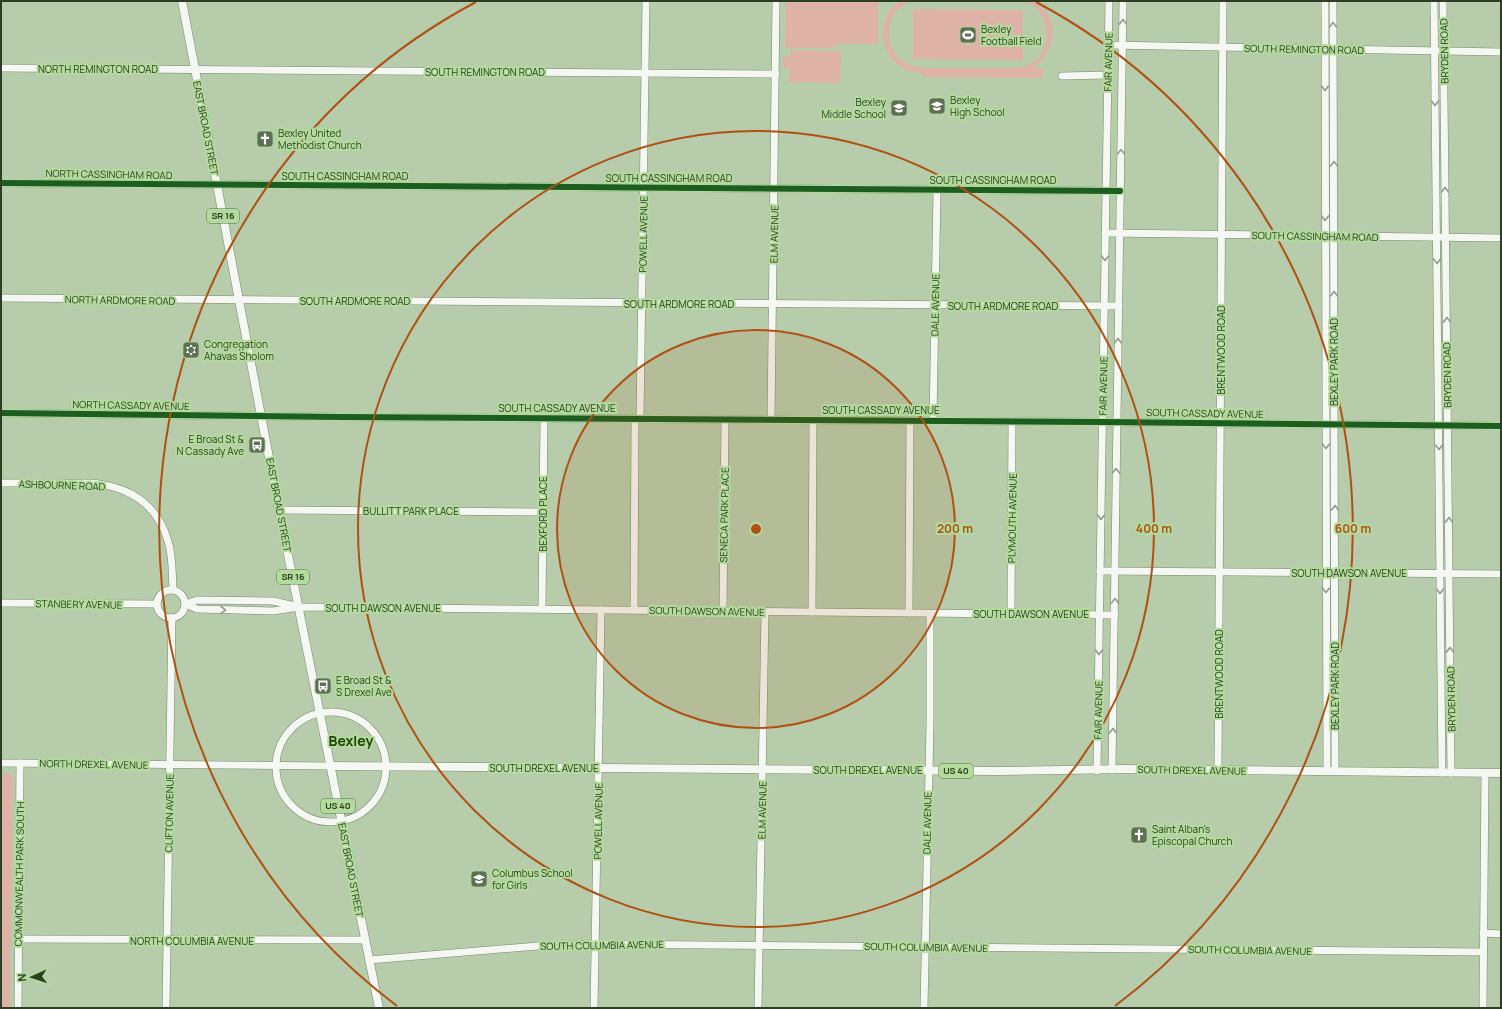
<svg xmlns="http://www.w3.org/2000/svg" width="1502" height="1009" font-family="Manrope,sans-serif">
  <rect width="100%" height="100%" fill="#b6ccaa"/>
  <g fill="#deb2a7">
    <path d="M786,1h92v43h-40l-5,4h-48z"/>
    <path d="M900,1h13c-37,12 -30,64 9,67h94c8,-2 16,-4 22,-10 17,-18 8,-53 -17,-57h14c26,18 22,50 -2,67l10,1v9l-121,-1v-4c-39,-2 -54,-49 -22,-72z"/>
    <path d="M913,9l110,1v50l-110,-1z"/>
    <path d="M791,50l50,1 -1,32 -51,-1v-14h-6v-12h8z"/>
    <path d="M1,774h12l-3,234h-9z"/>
  </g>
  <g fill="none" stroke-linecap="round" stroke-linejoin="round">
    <g stroke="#78886e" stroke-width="8">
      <g id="minor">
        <path d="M1325,1l2,770"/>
        <path d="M1333,1l2,770"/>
        <path d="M1434,1l8,772"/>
        <path d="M1443,1l8,772"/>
        <path d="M1108,45l393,7"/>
        <path d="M1,68l775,6"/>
        <path d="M1062,76l45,-1"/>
        <path d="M1,183l1119,8"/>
        <path d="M1105,233l396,5"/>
        <path d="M1,298l1118,8"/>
        <path d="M1,413l339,4 762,5 399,4"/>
        <path d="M640,419l6,-418"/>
        <path d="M771,420l5,-419"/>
        <path d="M933,421l4,-231"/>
        <path d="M1,483c20,0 41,0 61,0 12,1 25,-1 37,1 34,5 59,23 69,57 5,15 4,32 5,48"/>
        <path d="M279,510l264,2"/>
        <path d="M1100,571l401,3"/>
        <circle cx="171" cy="604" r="14"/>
        <path d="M1,603l156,1"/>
        <path d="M186,604l11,5 76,2 26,-4 816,8"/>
        <path d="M186,604l11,-4 76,1 22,5"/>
        <path d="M542,609l2,-191"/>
        <path d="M634,610l1,-191"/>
        <path d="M723,611l2,-191"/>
        <path d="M812,612l1,-192"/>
        <path d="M909,613l1,-192"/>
        <path d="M1011,614l1,-193"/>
        <circle cx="331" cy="767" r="55"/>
        <path d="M1,763l329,3"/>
        <path d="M1112,770l11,-769"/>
        <path d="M1218,770l5,-769"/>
        <path d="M1097,771l12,-770"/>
        <path d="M1483,933l18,1"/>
        <path d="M19,939l346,1"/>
        <path d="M369,960l169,-14 57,-2 888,8"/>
        <path d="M18,1008l2,-245"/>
        <path d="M166,1008l6,-390"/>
        <path d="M594,1008l7,-398"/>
        <path d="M758,1008l7,-396"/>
        <path d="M924,1008l6,-284v-110"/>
        <path d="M1483,1008l2,-235"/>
      </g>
    </g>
    <g stroke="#78886e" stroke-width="9">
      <g id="major">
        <path d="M182,1l97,509 100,498"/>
        <path d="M330,766l668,5 127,-2 376,4"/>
      </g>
    </g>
    <use href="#minor" stroke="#f4f7f2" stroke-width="7"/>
    <use href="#major" stroke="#f4f7f2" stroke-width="8"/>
    <g stroke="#b3db9b" stroke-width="8">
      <g id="cycleway">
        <path d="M1,183l1119,8"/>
        <path d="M1,413l339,4 762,5 399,4"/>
      </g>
    </g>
    <use href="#cycleway" stroke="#1b5e20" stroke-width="6"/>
  </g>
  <defs><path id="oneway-chevron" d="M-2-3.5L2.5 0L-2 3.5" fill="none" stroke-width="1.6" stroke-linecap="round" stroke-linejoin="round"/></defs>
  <g stroke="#919a8b">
    <use href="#oneway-chevron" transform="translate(1123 22) rotate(-89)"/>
    <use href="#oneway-chevron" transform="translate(1333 25) rotate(-90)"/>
    <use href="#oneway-chevron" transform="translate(1325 88) rotate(90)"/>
    <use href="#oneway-chevron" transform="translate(1435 103) rotate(89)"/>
    <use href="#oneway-chevron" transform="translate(1121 152) rotate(-89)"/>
    <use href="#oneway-chevron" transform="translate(1334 164) rotate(-90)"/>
    <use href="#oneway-chevron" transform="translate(1445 190) rotate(-91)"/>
    <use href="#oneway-chevron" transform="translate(1325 218) rotate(90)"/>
    <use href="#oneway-chevron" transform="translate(1105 258) rotate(91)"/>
    <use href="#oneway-chevron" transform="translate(1437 261) rotate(89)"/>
    <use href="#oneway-chevron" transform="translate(1334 294) rotate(-90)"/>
    <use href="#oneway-chevron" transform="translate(1447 320) rotate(-91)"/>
    <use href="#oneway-chevron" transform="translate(1118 341) rotate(-89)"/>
    <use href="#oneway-chevron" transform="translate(1326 446) rotate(90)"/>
    <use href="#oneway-chevron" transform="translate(1439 447) rotate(89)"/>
    <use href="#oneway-chevron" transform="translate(1116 471) rotate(-89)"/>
    <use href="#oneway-chevron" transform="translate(1335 508) rotate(-90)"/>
    <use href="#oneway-chevron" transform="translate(1101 517) rotate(91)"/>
    <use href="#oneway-chevron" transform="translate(1449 520) rotate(-91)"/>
    <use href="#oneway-chevron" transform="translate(1326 590) rotate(90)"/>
    <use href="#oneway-chevron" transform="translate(1440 591) rotate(89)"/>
    <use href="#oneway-chevron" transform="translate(1115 601) rotate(-89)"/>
    <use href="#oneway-chevron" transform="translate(223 610) rotate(1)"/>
    <use href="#oneway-chevron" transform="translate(1450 650) rotate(-91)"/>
    <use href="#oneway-chevron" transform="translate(1099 652) rotate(91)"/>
    <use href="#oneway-chevron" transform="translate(1113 731) rotate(-89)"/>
  </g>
  <circle cx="756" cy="529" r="199" fill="#b05113" fill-opacity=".12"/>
  <g fill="none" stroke="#b05113" stroke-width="2">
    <circle cx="756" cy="529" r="199"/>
    <circle cx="756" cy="529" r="398"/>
    <path d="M397 1006A597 597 0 0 1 476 2M1036 2A597 597 0 0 1 1115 1006"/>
  </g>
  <defs>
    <g id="stadium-square" transform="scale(0.9)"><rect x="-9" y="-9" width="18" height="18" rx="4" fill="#5e7053" stroke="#b3db9b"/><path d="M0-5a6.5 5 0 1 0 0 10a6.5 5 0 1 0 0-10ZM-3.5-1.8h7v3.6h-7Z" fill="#fff"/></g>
    <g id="school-square" transform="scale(0.9)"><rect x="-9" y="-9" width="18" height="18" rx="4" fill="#5e7053" stroke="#b3db9b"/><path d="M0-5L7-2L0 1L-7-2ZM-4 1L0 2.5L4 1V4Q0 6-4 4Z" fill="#fff"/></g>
    <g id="church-square" transform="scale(0.9)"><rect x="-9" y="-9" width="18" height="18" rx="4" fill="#5e7053" stroke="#b3db9b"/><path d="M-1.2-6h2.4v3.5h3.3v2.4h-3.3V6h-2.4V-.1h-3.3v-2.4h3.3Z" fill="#fff"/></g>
    <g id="synagogue-square" transform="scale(0.9)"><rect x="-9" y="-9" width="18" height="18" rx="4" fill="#5e7053" stroke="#b3db9b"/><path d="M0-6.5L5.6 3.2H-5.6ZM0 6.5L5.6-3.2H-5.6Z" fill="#fff"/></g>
    <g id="bus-square" transform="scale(0.9)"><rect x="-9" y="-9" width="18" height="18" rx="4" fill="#5e7053" stroke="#b3db9b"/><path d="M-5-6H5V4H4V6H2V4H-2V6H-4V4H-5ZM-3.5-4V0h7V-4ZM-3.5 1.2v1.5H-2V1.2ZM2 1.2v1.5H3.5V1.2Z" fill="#fff"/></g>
  </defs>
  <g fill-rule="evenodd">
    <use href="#stadium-square" x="968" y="35"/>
    <use href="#school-square" x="937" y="106"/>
    <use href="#school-square" x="899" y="108"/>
    <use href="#church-square" x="265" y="139"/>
    <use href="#synagogue-square" x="191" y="350"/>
    <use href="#bus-square" x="257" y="445"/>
    <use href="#bus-square" x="323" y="686"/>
    <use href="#church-square" x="1139" y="835"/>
    <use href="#school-square" x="479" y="879"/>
  </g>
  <g text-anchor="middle" stroke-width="4" stroke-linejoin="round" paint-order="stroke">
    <g fill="#b3db9b" stroke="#566d48" stroke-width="1">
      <rect x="207" y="209" width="32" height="14" rx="3"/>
      <rect x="277" y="570" width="32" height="14" rx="3"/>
      <rect x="939" y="764" width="34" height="14" rx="3"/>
      <rect x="321" y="799" width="34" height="14" rx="3"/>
    </g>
    <g font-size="9" font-weight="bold" fill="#2e3e24">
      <text x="223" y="219">SR 16</text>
      <text x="293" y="580">SR 16</text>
      <text x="956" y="774">US 40</text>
      <text x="338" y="809">US 40</text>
    </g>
    <g font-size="10" fill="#2e3e24" stroke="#b3db9b" text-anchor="start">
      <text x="981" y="33">Bexley<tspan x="981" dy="12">Football Field</tspan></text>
      <text x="950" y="104">Bexley<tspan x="950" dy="12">High School</tspan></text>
      <text x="886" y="106" text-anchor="end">Bexley<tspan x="886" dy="12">Middle School</tspan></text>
      <text x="278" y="137">Bexley United<tspan x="278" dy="12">Methodist Church</tspan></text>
      <text x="204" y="348">Congregation<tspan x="204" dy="12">Ahavas Sholom</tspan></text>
      <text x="244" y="443" text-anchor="end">E Broad St &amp;<tspan x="244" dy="12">N Cassady Ave</tspan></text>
      <text x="336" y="684">E Broad St &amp;<tspan x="336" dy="12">S Drexel Ave</tspan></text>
      <text x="1152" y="833">Saint Alban's<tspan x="1152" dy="12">Episcopal Church</tspan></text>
      <text x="492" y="877">Columbus School<tspan x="492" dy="12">for Girls</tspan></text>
    </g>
    <g font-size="10" fill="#2e3e24" stroke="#b3db9b">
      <text transform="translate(1304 49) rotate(1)" y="4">SOUTH REMINGTON ROAD</text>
      <text transform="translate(1444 51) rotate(-91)" y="4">BRYDEN ROAD</text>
      <text transform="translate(1108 62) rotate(-89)" y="4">FAIR AVENUE</text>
      <text x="98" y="73">NORTH REMINGTON ROAD</text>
      <text x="485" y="76">SOUTH REMINGTON ROAD</text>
      <text transform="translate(206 128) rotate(79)" y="4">EAST BROAD STREET</text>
      <text transform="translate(109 174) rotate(1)" y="4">NORTH CASSINGHAM ROAD</text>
      <text x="345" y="180">SOUTH CASSINGHAM ROAD</text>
      <text x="669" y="182">SOUTH CASSINGHAM ROAD</text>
      <text x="993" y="184">SOUTH CASSINGHAM ROAD</text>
      <text transform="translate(643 234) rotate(-89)" y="4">POWELL AVENUE</text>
      <text transform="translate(774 234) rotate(-89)" y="4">ELM AVENUE</text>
      <text transform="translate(1315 236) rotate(1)" y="4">SOUTH CASSINGHAM ROAD</text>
      <text transform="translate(120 300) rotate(1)" y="4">NORTH ARDMORE ROAD</text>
      <text x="355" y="305">SOUTH ARDMORE ROAD</text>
      <text x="679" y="308">SOUTH ARDMORE ROAD</text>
      <text transform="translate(935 305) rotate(-89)" y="4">DALE AVENUE</text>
      <text x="1003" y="310">SOUTH ARDMORE ROAD</text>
      <text transform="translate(1221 350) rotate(-90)" y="4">BRENTWOOD ROAD</text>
      <text transform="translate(1334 362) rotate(-90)" y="4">BEXLEY PARK ROAD</text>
      <text transform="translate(1447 375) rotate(-91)" y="4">BRYDEN ROAD</text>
      <text transform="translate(1103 386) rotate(-89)" y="4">FAIR AVENUE</text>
      <text transform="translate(131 405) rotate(1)" y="4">NORTH CASSADY AVENUE</text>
      <text x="557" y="412">SOUTH CASSADY AVENUE</text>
      <text x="881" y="414">SOUTH CASSADY AVENUE</text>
      <text transform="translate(1205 413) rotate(1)" y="4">SOUTH CASSADY AVENUE</text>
      <text transform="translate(62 485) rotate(2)" y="4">ASHBOURNE ROAD</text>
      <text transform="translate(279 505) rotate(79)" y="4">EAST BROAD STREET</text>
      <text x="411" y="515">BULLITT PARK PLACE</text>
      <text transform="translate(543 514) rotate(-90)" y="4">BEXFORD PLACE</text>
      <text transform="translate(724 515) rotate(-89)" y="4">SENECA PARK PLACE</text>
      <text transform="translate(1012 518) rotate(-89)" y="4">PLYMOUTH AVENUE</text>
      <text x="1349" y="577">SOUTH DAWSON AVENUE</text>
      <text transform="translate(79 604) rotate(1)" y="4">STANBERY AVENUE</text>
      <text x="383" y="612">SOUTH DAWSON AVENUE</text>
      <text transform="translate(707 611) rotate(1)" y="4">SOUTH DAWSON AVENUE</text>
      <text x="1031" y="618">SOUTH DAWSON AVENUE</text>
      <text transform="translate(1219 674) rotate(-90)" y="4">BRENTWOOD ROAD</text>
      <text transform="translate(1335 686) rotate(-90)" y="4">BEXLEY PARK ROAD</text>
      <text transform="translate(1451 699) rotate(-91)" y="4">BRYDEN ROAD</text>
      <text transform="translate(1098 710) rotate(-89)" y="4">FAIR AVENUE</text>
      <text transform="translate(94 764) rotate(1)" y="4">NORTH DREXEL AVENUE</text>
      <text x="544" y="772">SOUTH DREXEL AVENUE</text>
      <text x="868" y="774">SOUTH DREXEL AVENUE</text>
      <text transform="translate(1192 770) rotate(1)" y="4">SOUTH DREXEL AVENUE</text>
      <text transform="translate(762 810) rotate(-89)" y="4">ELM AVENUE</text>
      <text transform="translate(169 813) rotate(-89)" y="4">CLIFTON AVENUE</text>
      <text transform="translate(598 821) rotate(-89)" y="4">POWELL AVENUE</text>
      <text transform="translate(927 823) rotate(-89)" y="4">DALE AVENUE</text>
      <text transform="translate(351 870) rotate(79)" y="4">EAST BROAD STREET</text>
      <text transform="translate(19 874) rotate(-89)" y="4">COMMONWEALTH PARK SOUTH</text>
      <text x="192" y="945">NORTH COLUMBIA AVENUE</text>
      <text transform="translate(602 945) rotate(-1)" y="4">SOUTH COLUMBIA AVENUE</text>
      <text transform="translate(926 947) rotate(1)" y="4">SOUTH COLUMBIA AVENUE</text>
      <text transform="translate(1250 950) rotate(1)" y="4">SOUTH COLUMBIA AVENUE</text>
    </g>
    <g font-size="14" font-weight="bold" fill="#214203" stroke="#b3db9b">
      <text x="351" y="746">Bexley</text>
    </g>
  </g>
  <circle cx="756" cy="529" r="6" fill="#b05113" stroke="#b3db9b" stroke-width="2"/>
  <g font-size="12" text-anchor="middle" font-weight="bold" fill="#b05113" stroke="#b3db9b" stroke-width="4" stroke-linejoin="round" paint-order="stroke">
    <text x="955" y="533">200 m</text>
    <text x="1154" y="533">400 m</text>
    <text x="1353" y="533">600 m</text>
  </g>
  <rect width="1502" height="1009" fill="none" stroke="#2e3e24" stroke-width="4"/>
  <g transform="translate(32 977) rotate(267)" stroke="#b3db9b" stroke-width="3" paint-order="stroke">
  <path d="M0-3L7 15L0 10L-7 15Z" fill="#2e3e24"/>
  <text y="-6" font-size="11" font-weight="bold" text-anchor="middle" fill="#2e3e24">N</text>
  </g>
</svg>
